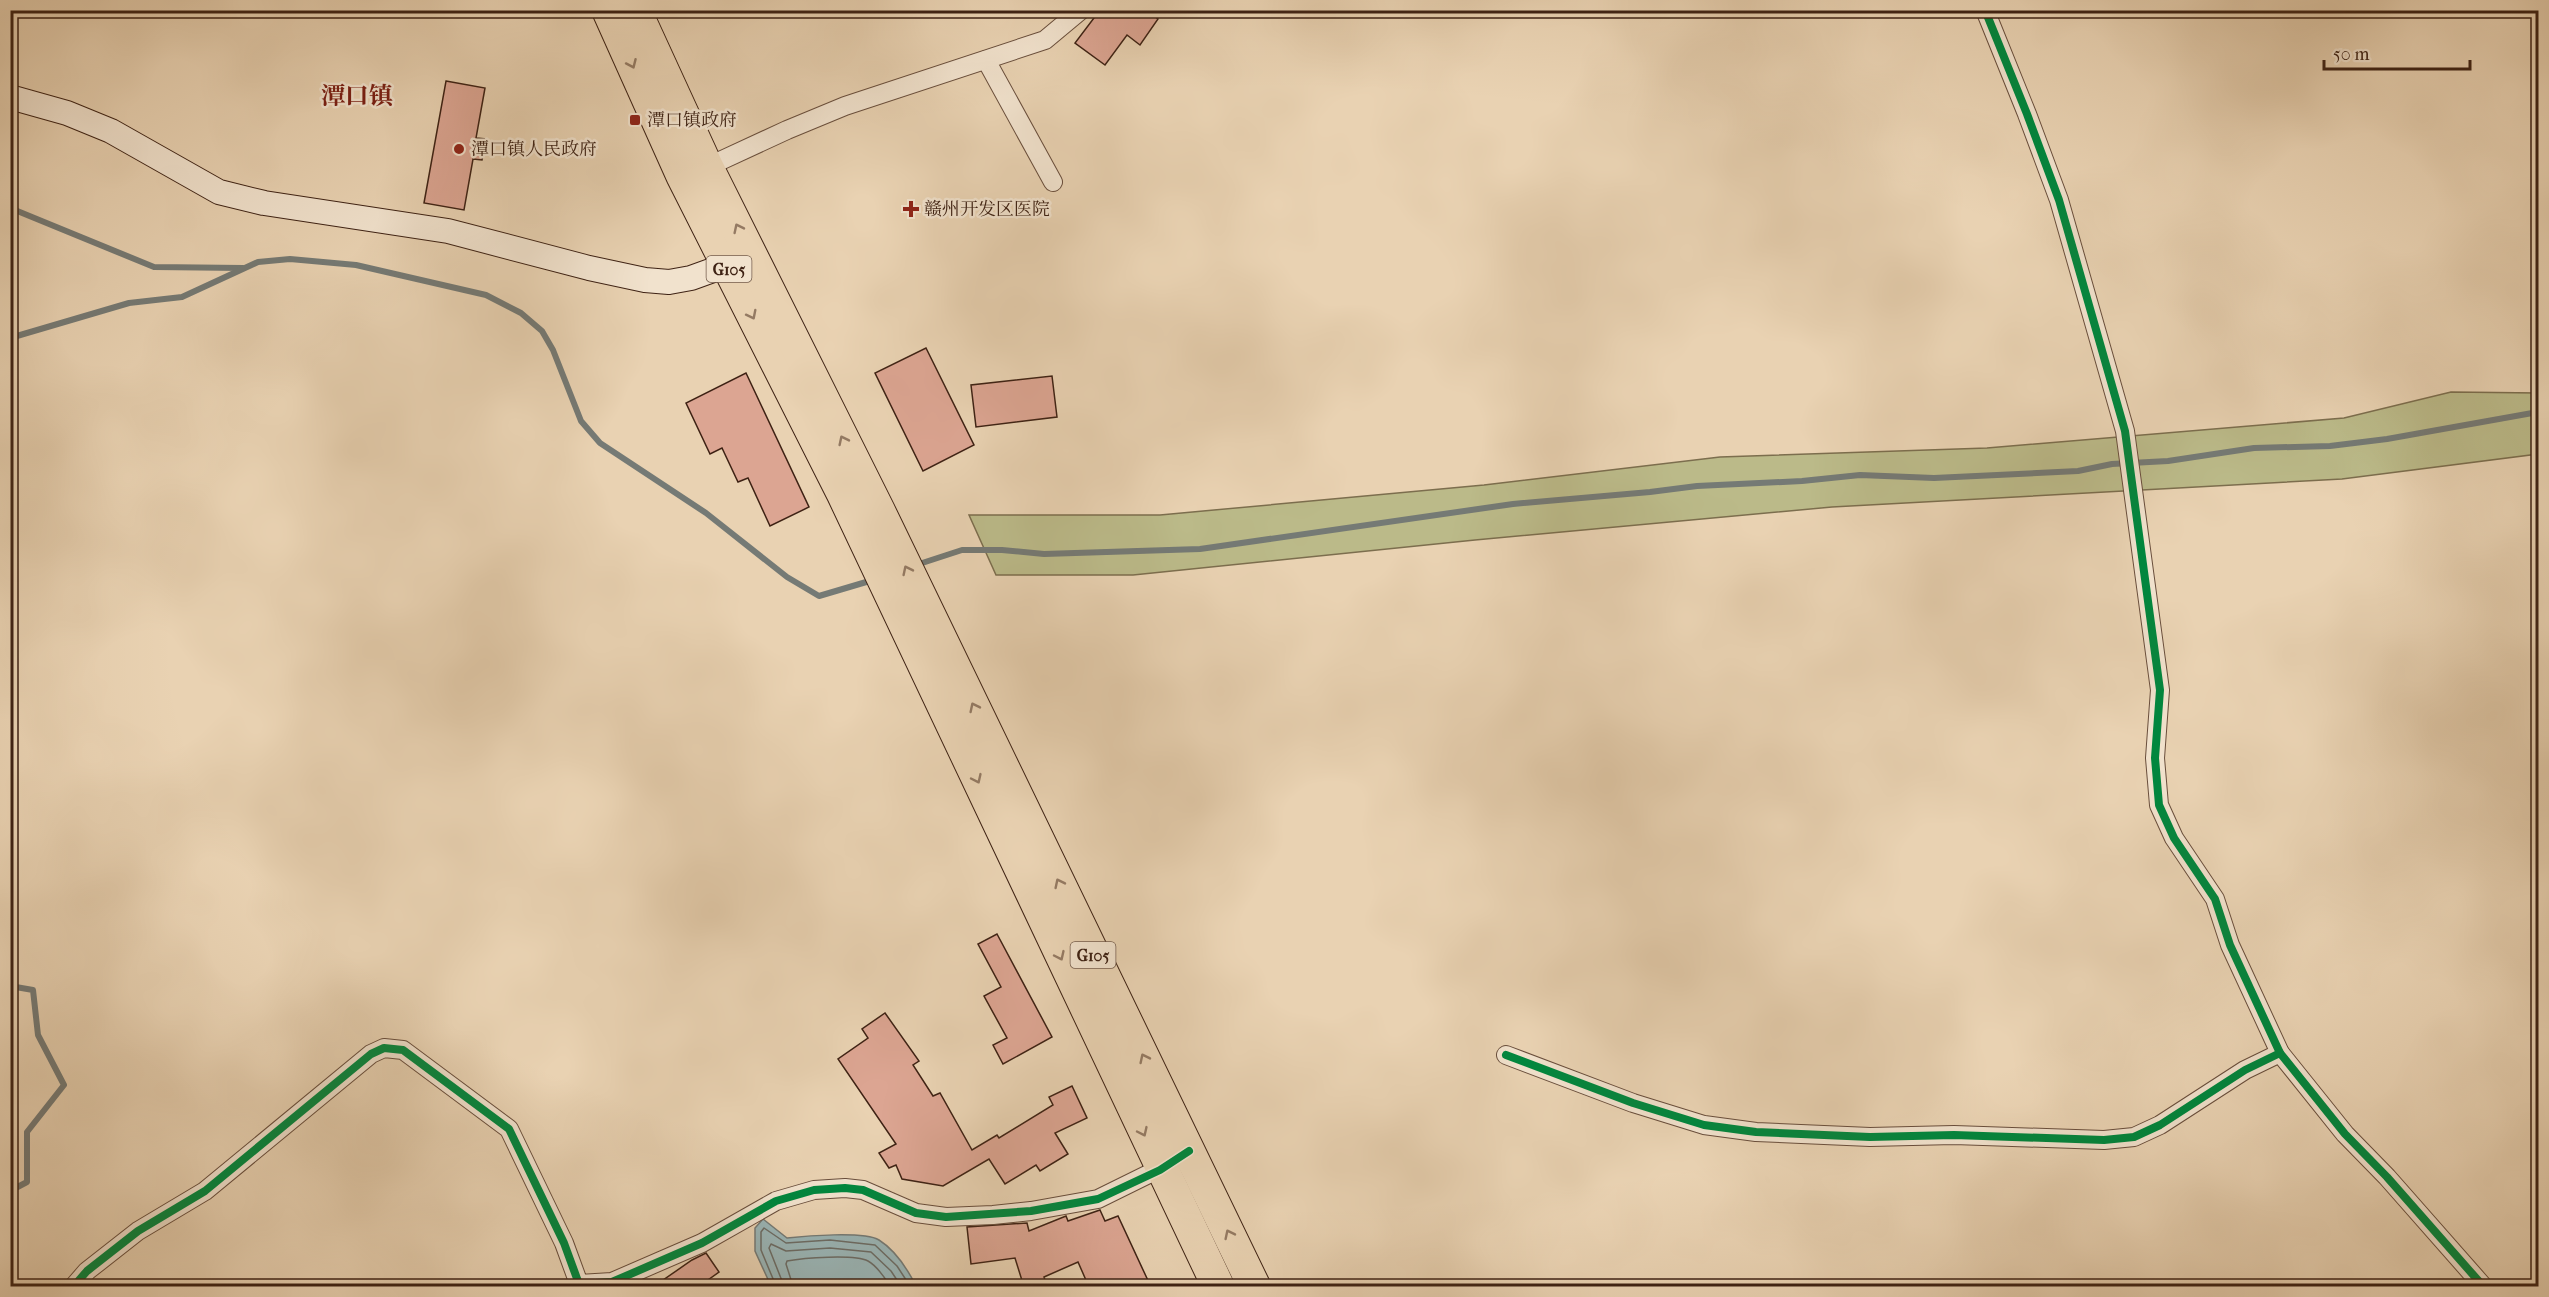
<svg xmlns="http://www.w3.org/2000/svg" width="2549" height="1297" font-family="'IM FELL French Canon','Noto Serif SC',serif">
  <rect width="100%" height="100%" fill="#e9d2b2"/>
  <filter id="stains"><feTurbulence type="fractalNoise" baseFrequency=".00333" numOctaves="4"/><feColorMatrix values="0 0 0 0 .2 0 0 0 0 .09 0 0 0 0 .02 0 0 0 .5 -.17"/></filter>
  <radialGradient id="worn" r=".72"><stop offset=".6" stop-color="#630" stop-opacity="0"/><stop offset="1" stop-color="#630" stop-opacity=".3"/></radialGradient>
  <path fill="#bbba89" stroke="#7c6e4e" stroke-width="1.5" d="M2451,392l87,1v61l-196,25 -510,28 -357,33 -342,35h-137l-27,-60h191l324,-30 236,-28 267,-9 357,-30z"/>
  <path fill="#9ab5b6" stroke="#757a75" stroke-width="1.5" d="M763,1219l24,19c18,-2 77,-7 92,2 16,10 29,30 37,46h-145l-16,-35v-23z"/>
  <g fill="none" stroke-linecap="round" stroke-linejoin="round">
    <g stroke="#6c6c65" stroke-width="1.5">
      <path d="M776,1286l-15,-36v-18l3,-4 22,15 44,-3 45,5 22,21 13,20"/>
      <path d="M784,1286l-15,-38 2,-4 15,7 44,-3 41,4 20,19 10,15"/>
      <path d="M793,1286l-7,-22 1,-3c16,-3 67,-7 81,0 9,5 17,17 22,25"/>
    </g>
    <g stroke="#757a75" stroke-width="6">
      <path d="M10,208l144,59 89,1"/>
      <path d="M10,338l119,-35 53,-6 76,-35 32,-3 66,6 130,30 35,18 21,18 11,19 28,71 19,22 106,70 81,64 32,19 54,-16"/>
      <path d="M916,565l46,-15h40l42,4 156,-5 313,-45 137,-12 47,-6 105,-5 58,-6 74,3 144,-7 34,-7 56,-3 86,-13 76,-2 57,-7 151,-27"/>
      <path d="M10,986l23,4 5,45 26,50 -37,47v50l-17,9"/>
    </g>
  </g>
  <g fill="#dca592" stroke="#3e2214" stroke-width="1.5">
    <path d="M1100,10h46l12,9 -18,26 -13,-10 -22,30 -30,-22z"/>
    <path d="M446,81l39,7 -9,50 10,1 -4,21 -9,-1 -9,51 -40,-7z"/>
    <path d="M926,348l48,97 -51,26 -48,-98z"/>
    <path d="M746,373l63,134 -39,19 -22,-48 -10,4 -16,-34 -12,6 -24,-51z"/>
    <path d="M1052,376l5,41 -81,10 -5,-42z"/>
    <path d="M997,934l55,103 -49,27 -10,-19 14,-7 -23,-42 17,-9 -23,-43z"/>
    <path d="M885,1013l34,48 -6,4 20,31 7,-3 32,57 25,-15 2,3 54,-33 -4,-8 23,-11 15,32 -32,15 13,21 -28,17 -4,-6 -31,19 -16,-25 -46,27 -41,-7 -6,-14 -7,3 -10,-15 17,-9 -58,-85 30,-21 -6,-9z"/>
    <path d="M1100,1210l5,11 13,-5 33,71h-62l-11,-25 -34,15 3,10h-23l-9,-29 -44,6 -4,-37 60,-4 2,8 37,-15 2,5z"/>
    <path d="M706,1253l13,19 -21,15h-45l39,-27z"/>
  </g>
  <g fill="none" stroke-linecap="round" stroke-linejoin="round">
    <g stroke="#694e3c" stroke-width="20">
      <g id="street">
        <path d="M1985,10l42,104 32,86 66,231 35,259 -5,68 4,47 15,33 41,61 15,46 50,108 65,81 42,43 96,109"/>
        <path d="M986,60l67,122"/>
        <path d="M707,167l80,-37 58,-24 200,-66 36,-30"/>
        <path d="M1506,1055l127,48 71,22 52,7 114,5 84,-2 150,5 30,-3 26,-12 85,-55 35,-17"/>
        <path d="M74,1286l13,-15 51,-40 67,-40 166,-137 13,-6 19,2 106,79 55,114 15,41 33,-2 90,-39 74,-42 38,-11 31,-2 18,2 53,23 30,4 47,-2 38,-4 67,-12 71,-35"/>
      </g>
    </g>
    <g stroke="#3e2214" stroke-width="26">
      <path id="secondary" d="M10,97l57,16 44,18 108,61 45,11 184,28 141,37 56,12 24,2 22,-4 36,-13"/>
    </g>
    <g stroke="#3e2214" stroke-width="34">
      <g id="highway">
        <path d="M608,10l74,165 160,317 376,794"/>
        <path d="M635,10l72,157 172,344 375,775"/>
      </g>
    </g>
    <use href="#street" stroke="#f1e2cd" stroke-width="18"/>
    <use href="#secondary" stroke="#f1e2cd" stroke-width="24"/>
    <use href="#highway" stroke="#e9d2b2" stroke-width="32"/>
    <g stroke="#f1e2cd" stroke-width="11">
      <g id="cycleway">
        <path d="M1985,10l42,104 32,86 66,231 35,259 -5,68 4,47 15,33 41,61 15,46 50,108 65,81 42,43 96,109"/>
        <path d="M1506,1055l127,48 71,22 52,7 114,5 84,-2 150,5 30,-3 26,-12 85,-55 35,-17"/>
        <path d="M74,1286l13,-15 51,-40 67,-40 166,-137 13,-6 19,2 106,79 55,114 15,41 33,-2 90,-39 74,-42 38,-11 31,-2 18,2 53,23 30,4 85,-6 67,-12 62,-29 29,-19"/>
      </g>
    </g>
    <use href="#cycleway" stroke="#00873e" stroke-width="8"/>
  </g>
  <defs><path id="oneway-chevron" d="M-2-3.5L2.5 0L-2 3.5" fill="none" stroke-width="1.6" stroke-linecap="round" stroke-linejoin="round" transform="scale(1.5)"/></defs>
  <g stroke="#947a63">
    <use href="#oneway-chevron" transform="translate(632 64) rotate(66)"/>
    <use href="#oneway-chevron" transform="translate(738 228) rotate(-116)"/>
    <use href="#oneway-chevron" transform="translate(752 315) rotate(63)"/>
    <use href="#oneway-chevron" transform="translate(843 440) rotate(-116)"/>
    <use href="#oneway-chevron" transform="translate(907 570) rotate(-116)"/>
    <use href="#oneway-chevron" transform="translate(974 707) rotate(-116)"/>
    <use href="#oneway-chevron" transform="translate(977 779) rotate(65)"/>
    <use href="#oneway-chevron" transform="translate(1059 883) rotate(-116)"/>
    <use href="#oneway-chevron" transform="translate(1060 956) rotate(65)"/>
    <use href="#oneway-chevron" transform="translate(1144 1058) rotate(-116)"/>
    <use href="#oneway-chevron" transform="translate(1143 1132) rotate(65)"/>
    <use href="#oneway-chevron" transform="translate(1229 1234) rotate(-116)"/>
  </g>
  <g fill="#8f2418" stroke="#f1e2cd" stroke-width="2">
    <rect x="629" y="114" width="12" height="12" rx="3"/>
    <circle cx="459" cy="149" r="6"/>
    <path d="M908 200h6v6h6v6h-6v6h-6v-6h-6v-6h6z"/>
  </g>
  <g text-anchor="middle" stroke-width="5" stroke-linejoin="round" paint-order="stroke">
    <g fill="#f1e2cd" stroke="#745c4c" stroke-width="1.5">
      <rect x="706.5" y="256" width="45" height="26" rx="4.5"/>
      <rect x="1070.5" y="942" width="45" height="26" rx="4.5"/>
    </g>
    <g font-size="16" font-weight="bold" fill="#3e2214">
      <text x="729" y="275">G105</text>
      <text x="1093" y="961">G105</text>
    </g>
    <g font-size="18" fill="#3e2214" stroke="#f1e2cd" text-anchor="start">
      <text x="647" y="126">潭口镇政府</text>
      <text x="471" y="155">潭口镇人民政府</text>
      <text x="924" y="215">赣州开发区医院</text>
    </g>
    <g font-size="24" font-weight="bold" fill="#7a1f14" stroke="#f1e2cd">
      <text x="357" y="104">潭口镇</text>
    </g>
  </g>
  <rect width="2549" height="1297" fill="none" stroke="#e9d2b2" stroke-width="36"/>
  <rect x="12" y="12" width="2525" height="1273" fill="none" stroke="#3e2214" stroke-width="3"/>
  <rect x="18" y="18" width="2513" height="1261" fill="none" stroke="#3e2214" stroke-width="1.5"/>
  <path d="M2324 60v9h146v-9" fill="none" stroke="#3e2214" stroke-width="3"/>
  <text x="2333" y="60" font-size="18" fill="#3e2214" stroke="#f1e2cd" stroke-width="4.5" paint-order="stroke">50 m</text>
  <rect width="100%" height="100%" filter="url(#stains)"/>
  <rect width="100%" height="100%" fill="url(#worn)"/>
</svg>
